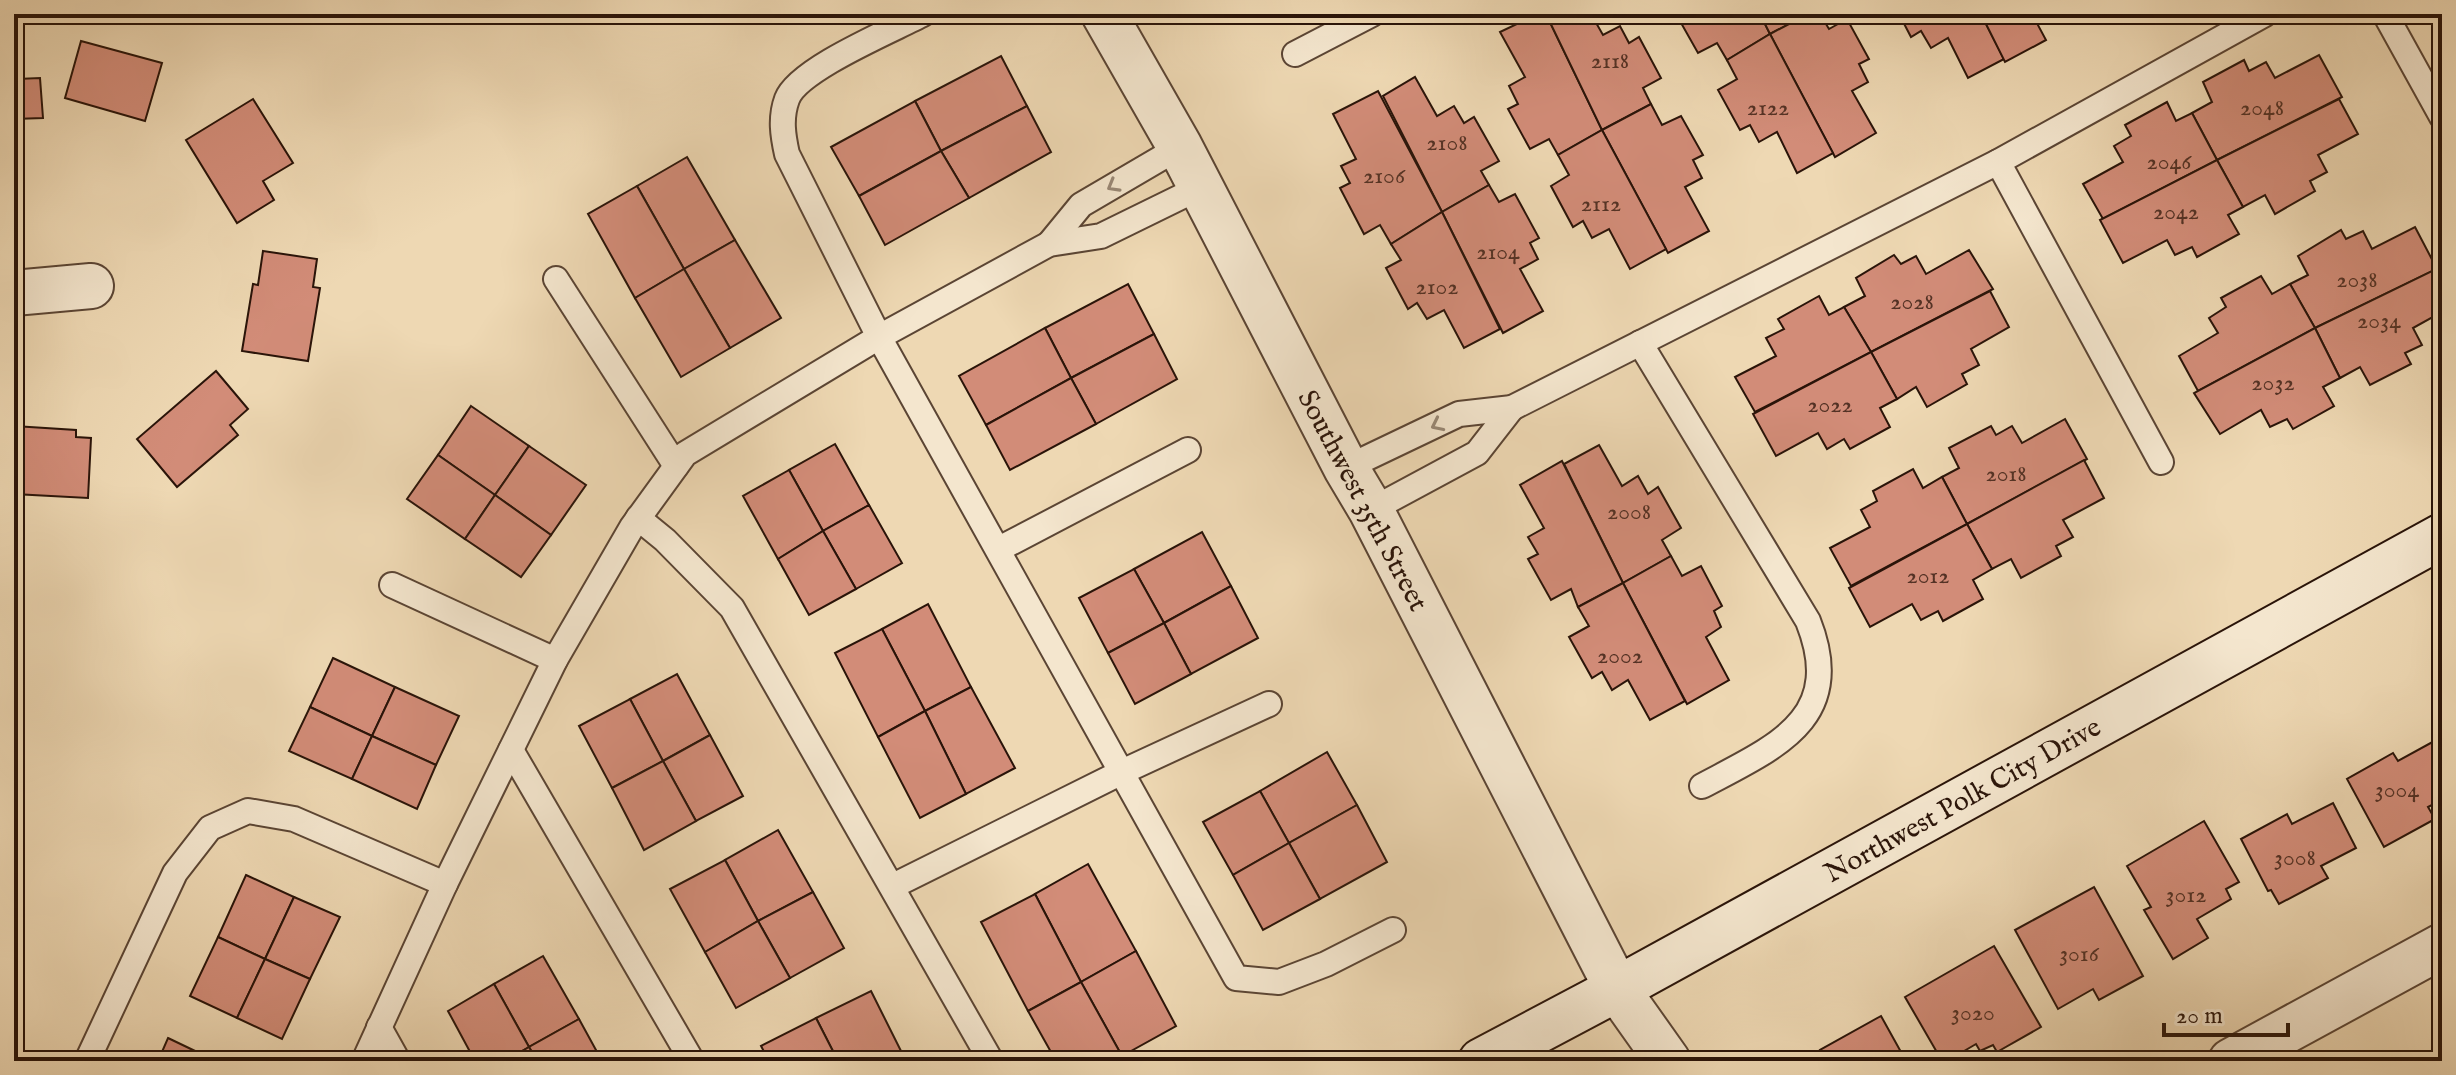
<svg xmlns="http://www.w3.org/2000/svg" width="2456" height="1075" font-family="'IM FELL English',serif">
  <rect width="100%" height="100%" fill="#eed8b3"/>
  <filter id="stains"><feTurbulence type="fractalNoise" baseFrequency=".0025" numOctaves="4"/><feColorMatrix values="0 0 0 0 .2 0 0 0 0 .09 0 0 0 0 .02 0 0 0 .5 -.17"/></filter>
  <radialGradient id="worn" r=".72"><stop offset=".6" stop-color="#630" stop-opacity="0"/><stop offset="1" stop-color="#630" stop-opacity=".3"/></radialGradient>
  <g fill="#d28c78" stroke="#2a1409" stroke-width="2">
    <path d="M1538,14h8l56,116 -44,25 -9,-16 -19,10 -22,-40 10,-5 -9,-18 16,-9 -25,-45z"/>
    <path d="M1546,14h45l12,21 17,-9 9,17 10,-6 22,41 -18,10 8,16 -49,26z"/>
    <path d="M1676,14h84l10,20 -43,26 -10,-17 -19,10z"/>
    <path d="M1760,14h48l-38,20z"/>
    <path d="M1808,14h12l9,15 18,-10 22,40 -10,5 9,18 -16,9 24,42 -41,24 -65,-123z"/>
    <path d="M1899,14h82l23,45 -36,19 -20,-40 -17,10 -10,-17 -10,6z"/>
    <path d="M1981,14h51l14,26 -41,22z"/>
    <path d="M1770,34l63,119 -36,20 -20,-41 -18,10 -9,-17 -10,5 -22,-40 19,-11 -10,-19z"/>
    <path d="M81,41l81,22 -17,58 -80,-23z"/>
    <path d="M14,42l3,37 23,-1 3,40 -29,1z"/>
    <path d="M2319,55l23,42 -125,63 -25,-47 20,-11 -9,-20 41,-22 5,11 17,-9 9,16z"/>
    <path d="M1001,56l26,50 -86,45 -26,-50z"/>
    <path d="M1415,77l22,39 17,-10 10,17 10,-6 25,44 -18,10 8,14 -47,27 -59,-116z"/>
    <path d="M1378,91l64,121 -51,32 -11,-19 -16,9 -24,-46 10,-5 -9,-17 15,-7 -23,-45z"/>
    <path d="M253,99l40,64 -30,18 11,19 -37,23 -51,-83z"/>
    <path d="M2339,99l19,35 -40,21 9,17 -17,9 5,10 -40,23 -10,-19 -22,12 -26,-47z"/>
    <path d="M915,101l26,50 -82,45 -28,-49z"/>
    <path d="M2167,102l9,19 16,-8 25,47 -114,59 -20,-35 40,-22 -9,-16 17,-10 -6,-11z"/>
    <path d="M1651,104l11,21 19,-9 22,39 -10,5 9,18 -17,9 24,44 -41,22 -66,-123z"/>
    <path d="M1027,106l24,46 -82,46 -28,-47z"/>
    <path d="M1602,130l64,119 -36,20 -21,-40 -17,9 -9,-17 -10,6 -22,-41 18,-11 -11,-20z"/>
    <path d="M941,151l28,47 -84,47 -26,-49z"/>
    <path d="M687,157l48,83 -51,29 -47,-83z"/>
    <path d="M2217,160l26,47 -15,8 11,19 -42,23 -5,-10 -17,8 -8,-15 -44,23 -23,-43z"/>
    <path d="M1489,185l10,17 16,-8 24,44 -9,5 8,16 -18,10 23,42 -40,22 -61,-121z"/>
    <path d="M637,186l47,83 -49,29 -47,-84z"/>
    <path d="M1442,212l58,117 -36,19 -20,-38 -17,9 -10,-16 -9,6 -22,-41 15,-8 -10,-16z"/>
    <path d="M2415,227l22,42 -122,59 -25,-44 18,-9 -10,-19 43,-26 5,9 17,-8 9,18z"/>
    <path d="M735,240l46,78 -51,30 -46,-79z"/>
    <path d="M1969,250l24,39 -122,63 -27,-45 21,-11 -9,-18 38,-23 7,9 15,-8 10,18z"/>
    <path d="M263,251l54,8 -4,28 7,1 -12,73 -66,-10 11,-67 5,1z"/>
    <path d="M684,269l46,79 -49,29 -46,-79z"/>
    <path d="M2434,270l8,15v27l-29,16 9,17 -17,8 6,11 -41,21 -10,-18 -20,11 -25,-50z"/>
    <path d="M2261,276l11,18 18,-10 25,44 -117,63 -19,-35 39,-23 -9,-15 17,-11 -5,-9z"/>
    <path d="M1128,284l26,50 -83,44 -26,-50z"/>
    <path d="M1990,291l19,36 -38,22 8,16 -17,9 5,10 -40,23 -11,-20 -19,12 -26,-47z"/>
    <path d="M1819,296l10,19 15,-8 27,45 -116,60 -20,-35 41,-21 -10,-18 18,-9 -6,-10z"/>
    <path d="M1045,328l26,50 -85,47 -27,-49z"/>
    <path d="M2315,328l25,50 -17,9 11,19 -41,23 -6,-10 -17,8 -9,-17 -41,24 -26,-41z"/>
    <path d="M1154,334l23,45 -81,45 -25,-46z"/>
    <path d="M1871,352l26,47 -17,9 10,19 -40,22 -6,-10 -17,10 -9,-16 -42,23 -23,-42z"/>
    <path d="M216,371l32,38 -18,16 8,10 -61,52 -40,-48z"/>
    <path d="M1071,378l25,46 -86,46 -24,-45z"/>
    <path d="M471,406l58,40 -34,49 -57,-40z"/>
    <path d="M2065,419l22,40 -120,65 -25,-47 17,-9 -10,-20 42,-22 5,9 16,-9 10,17z"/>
    <path d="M14,426l62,4v7l15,1 -3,60 -74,-4z"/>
    <path d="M835,444l34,61 -46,26 -34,-61z"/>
    <path d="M1599,445l23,41 16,-10 10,18 10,-7 23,41 -19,12 9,16 -48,27 -59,-119z"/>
    <path d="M529,446l57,39 -35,50 -56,-40z"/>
    <path d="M438,455l57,40 -30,44 -58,-40z"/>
    <path d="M2084,460l20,38 -41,22 10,17 -17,9 5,10 -40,22 -10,-19 -19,10 -25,-45z"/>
    <path d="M1562,461l61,122 -45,24 -7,-18 -20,11 -23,-41 10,-5 -10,-17 16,-9 -24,-43z"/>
    <path d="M1913,469l10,19 19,-11 25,47 -116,62 -21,-38 40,-21 -9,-17 16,-9 -4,-10z"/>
    <path d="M789,470l34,61 -45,28 -35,-63z"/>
    <path d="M495,495l56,40 -30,42 -56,-38z"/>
    <path d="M869,505l33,58 -46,26 -33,-58z"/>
    <path d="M1967,524l25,45 -19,11 10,19 -40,22 -5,-10 -17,9 -9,-16 -42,23 -21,-39z"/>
    <path d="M823,531l33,58 -47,26 -31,-56z"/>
    <path d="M1202,532l29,54 -67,37 -30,-54z"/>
    <path d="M1671,556l11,20 19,-10 21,40 -8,5 7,16 -15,10 23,43 -42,24 -64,-121z"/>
    <path d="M1134,569l30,54 -56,30 -29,-55z"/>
    <path d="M1623,583l62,118 -35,19 -22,-40 -16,10 -10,-18 -10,6 -23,-41 20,-11 -11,-19z"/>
    <path d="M1231,586l27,52 -67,36 -27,-51z"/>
    <path d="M928,604l43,83 -46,24 -43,-82z"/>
    <path d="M1164,623l27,51 -56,30 -27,-51z"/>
    <path d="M882,629l43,82 -47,26 -43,-84z"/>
    <path d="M333,658l62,29 -23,49 -62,-29z"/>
    <path d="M677,674l33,61 -47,26 -33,-62z"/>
    <path d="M395,687l64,29 -23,49 -64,-29z"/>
    <path d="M971,687l44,81 -49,26 -41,-83z"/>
    <path d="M630,699l33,62 -51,27 -33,-62z"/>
    <path d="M310,707l62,29 -20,43 -63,-28z"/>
    <path d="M925,711l41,83 -46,24 -42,-81z"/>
    <path d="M710,735l33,61 -47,25 -33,-60z"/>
    <path d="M372,736l64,29 -19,44 -65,-30z"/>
    <path d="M2438,739l4,8v53l-14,7 7,12 -51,28 -37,-68 46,-26 5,8z"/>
    <path d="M1327,752l30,53 -68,38 -29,-52z"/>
    <path d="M663,761l33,60 -52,29 -32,-62z"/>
    <path d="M1260,791l29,52 -56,32 -30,-53z"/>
    <path d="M2333,803l23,45 -35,18 7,12 -49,26 -8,-14 -3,1 -27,-52 46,-25 5,10z"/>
    <path d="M1357,805l30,57 -67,37 -31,-56z"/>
    <path d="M2204,821l35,61 -13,7 5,10 -34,20 11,19 -35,21 -29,-49 7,-3 -24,-41z"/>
    <path d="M778,830l35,62 -55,29 -33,-61z"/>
    <path d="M1289,843l31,56 -57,31 -30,-55z"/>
    <path d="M725,860l33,61 -53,31 -35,-63z"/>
    <path d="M1088,864l48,87 -55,31 -46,-88z"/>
    <path d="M246,875l48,22 -29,62 -47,-22z"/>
    <path d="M2094,887l49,89 -44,24 -6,-11 -35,20 -43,-79z"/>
    <path d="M813,892l31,56 -54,30 -32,-57z"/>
    <path d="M1035,894l46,88 -53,29 -47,-89z"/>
    <path d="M294,897l46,20 -30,62 -45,-20z"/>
    <path d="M758,921l32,57 -54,30 -31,-56z"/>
    <path d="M218,937l47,22 -28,59 -47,-22z"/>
    <path d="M1994,946l47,81 -44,25 -4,-7 -13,6 -4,-7 -29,17h-5l-37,-64z"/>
    <path d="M1136,951l40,75 -54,30 -41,-74z"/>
    <path d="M543,956l36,63 -50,28 -35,-63z"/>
    <path d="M265,959l45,20 -28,60 -45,-21z"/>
    <path d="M1081,982l41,74 -9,5h-57l-28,-50z"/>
    <path d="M494,984l35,63 -24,14h-30l-27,-50z"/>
    <path d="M871,991l35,70h-68l-22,-43z"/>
    <path d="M1881,1016l25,45h-80l-6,-11z"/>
    <path d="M816,1018l22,43h-69l-8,-15z"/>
    <path d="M579,1019l23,42h-65l-8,-14z"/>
    <path d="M168,1038l48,23h-58z"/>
    <path d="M529,1047l8,14h-32z"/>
  </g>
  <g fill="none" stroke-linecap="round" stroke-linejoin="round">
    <g stroke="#5b4534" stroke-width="28">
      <g id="lane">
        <path d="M923,14c-30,16 -125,55 -136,85 -7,19 -4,37 0,55l92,183 357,641 43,4 47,-18 67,-34"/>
        <path d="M2385,14l57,103"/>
        <path d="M1295,54l77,-40"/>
        <path d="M1998,162l163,300"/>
        <path d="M1049,244l32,-39 99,-58"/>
        <path d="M556,279l120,187"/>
        <path d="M1640,343l168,278c39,98 -33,126 -106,165"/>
        <path d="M1346,468l113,-54 53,-6 486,-246 267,-148"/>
        <path d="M1371,510l106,-57 35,-45"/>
        <path d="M638,518l27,22 67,68 259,453"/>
        <path d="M999,549l189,-99"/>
        <path d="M392,585l163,75"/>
        <path d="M511,750l181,311"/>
        <path d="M893,886l229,-114 147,-68"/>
        <path d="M379,1027l19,34"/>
        <path d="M87,1061l88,-188 35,-45 38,-17 46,8 151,65"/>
        <path d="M364,1061l81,-177 110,-224 77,-133 53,-73 194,-117 170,-93 52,-8 100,-49"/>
      </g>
    </g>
    <g stroke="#5b4534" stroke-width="48">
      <g id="street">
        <path d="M1104,14l76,133 166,321 25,42 246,479 51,72"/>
        <path d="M14,293l77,-7"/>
        <path d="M2231,1061l211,-115"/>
      </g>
    </g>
    <g stroke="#2a1409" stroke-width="48">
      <path id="secondary" d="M1481,1061l136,-72 825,-453"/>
    </g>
    <use href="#lane" stroke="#f4e6ce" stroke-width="24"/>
    <use href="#street" stroke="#f4e6ce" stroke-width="44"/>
    <use href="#secondary" stroke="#f4e6ce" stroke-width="44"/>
  </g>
  <defs><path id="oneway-chevron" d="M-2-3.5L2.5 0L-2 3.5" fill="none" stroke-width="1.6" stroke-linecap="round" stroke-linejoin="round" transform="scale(2)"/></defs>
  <g stroke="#998875">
    <use href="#oneway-chevron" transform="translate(1113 186) rotate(150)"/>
    <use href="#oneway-chevron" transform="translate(1437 425) rotate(154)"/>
  </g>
  <g text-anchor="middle" stroke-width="6" stroke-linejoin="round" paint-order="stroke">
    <g font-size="24" fill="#543225">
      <text x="1610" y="68">2118</text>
      <text x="1768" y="115">2122</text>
      <text x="2262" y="115">2048</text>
      <text x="1447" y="150">2108</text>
      <text x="2169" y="169">2046</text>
      <text x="1384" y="183">2106</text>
      <text x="1601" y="211">2112</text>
      <text x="2176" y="219">2042</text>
      <text x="1498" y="259">2104</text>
      <text x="2357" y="287">2038</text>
      <text x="1437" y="294">2102</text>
      <text x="1912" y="309">2028</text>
      <text x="2379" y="328">2034</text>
      <text x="2273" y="390">2032</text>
      <text x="1830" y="412">2022</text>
      <text x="2006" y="481">2018</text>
      <text x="1629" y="519">2008</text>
      <text x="1928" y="583">2012</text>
      <text x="1620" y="663">2002</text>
      <text x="2397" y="797">3004</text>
      <text x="2295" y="865">3008</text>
      <text x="2186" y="902">3012</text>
      <text x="2079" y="961">3016</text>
      <text x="1973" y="1020">3020</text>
    </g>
    <g font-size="28" fill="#2a1409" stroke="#f4e6ce">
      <text transform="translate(1364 500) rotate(62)" y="10">Southwest 35th Street</text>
      <text transform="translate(1962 799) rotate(-29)" y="10">Northwest Polk City Drive</text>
    </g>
  </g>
  <rect width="2456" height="1075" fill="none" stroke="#eed8b3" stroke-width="48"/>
  <rect x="16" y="16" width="2424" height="1043" fill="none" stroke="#2a1409" stroke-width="4"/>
  <rect x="24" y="24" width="2408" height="1027" fill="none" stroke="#2a1409" stroke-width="2"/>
  <path d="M2164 1023v12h124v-12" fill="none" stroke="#2a1409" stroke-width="4"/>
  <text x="2176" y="1023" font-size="24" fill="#2a1409" stroke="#f4e6ce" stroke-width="6" paint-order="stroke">20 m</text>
  <rect width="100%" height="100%" filter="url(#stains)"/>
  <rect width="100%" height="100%" fill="url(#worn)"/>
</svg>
